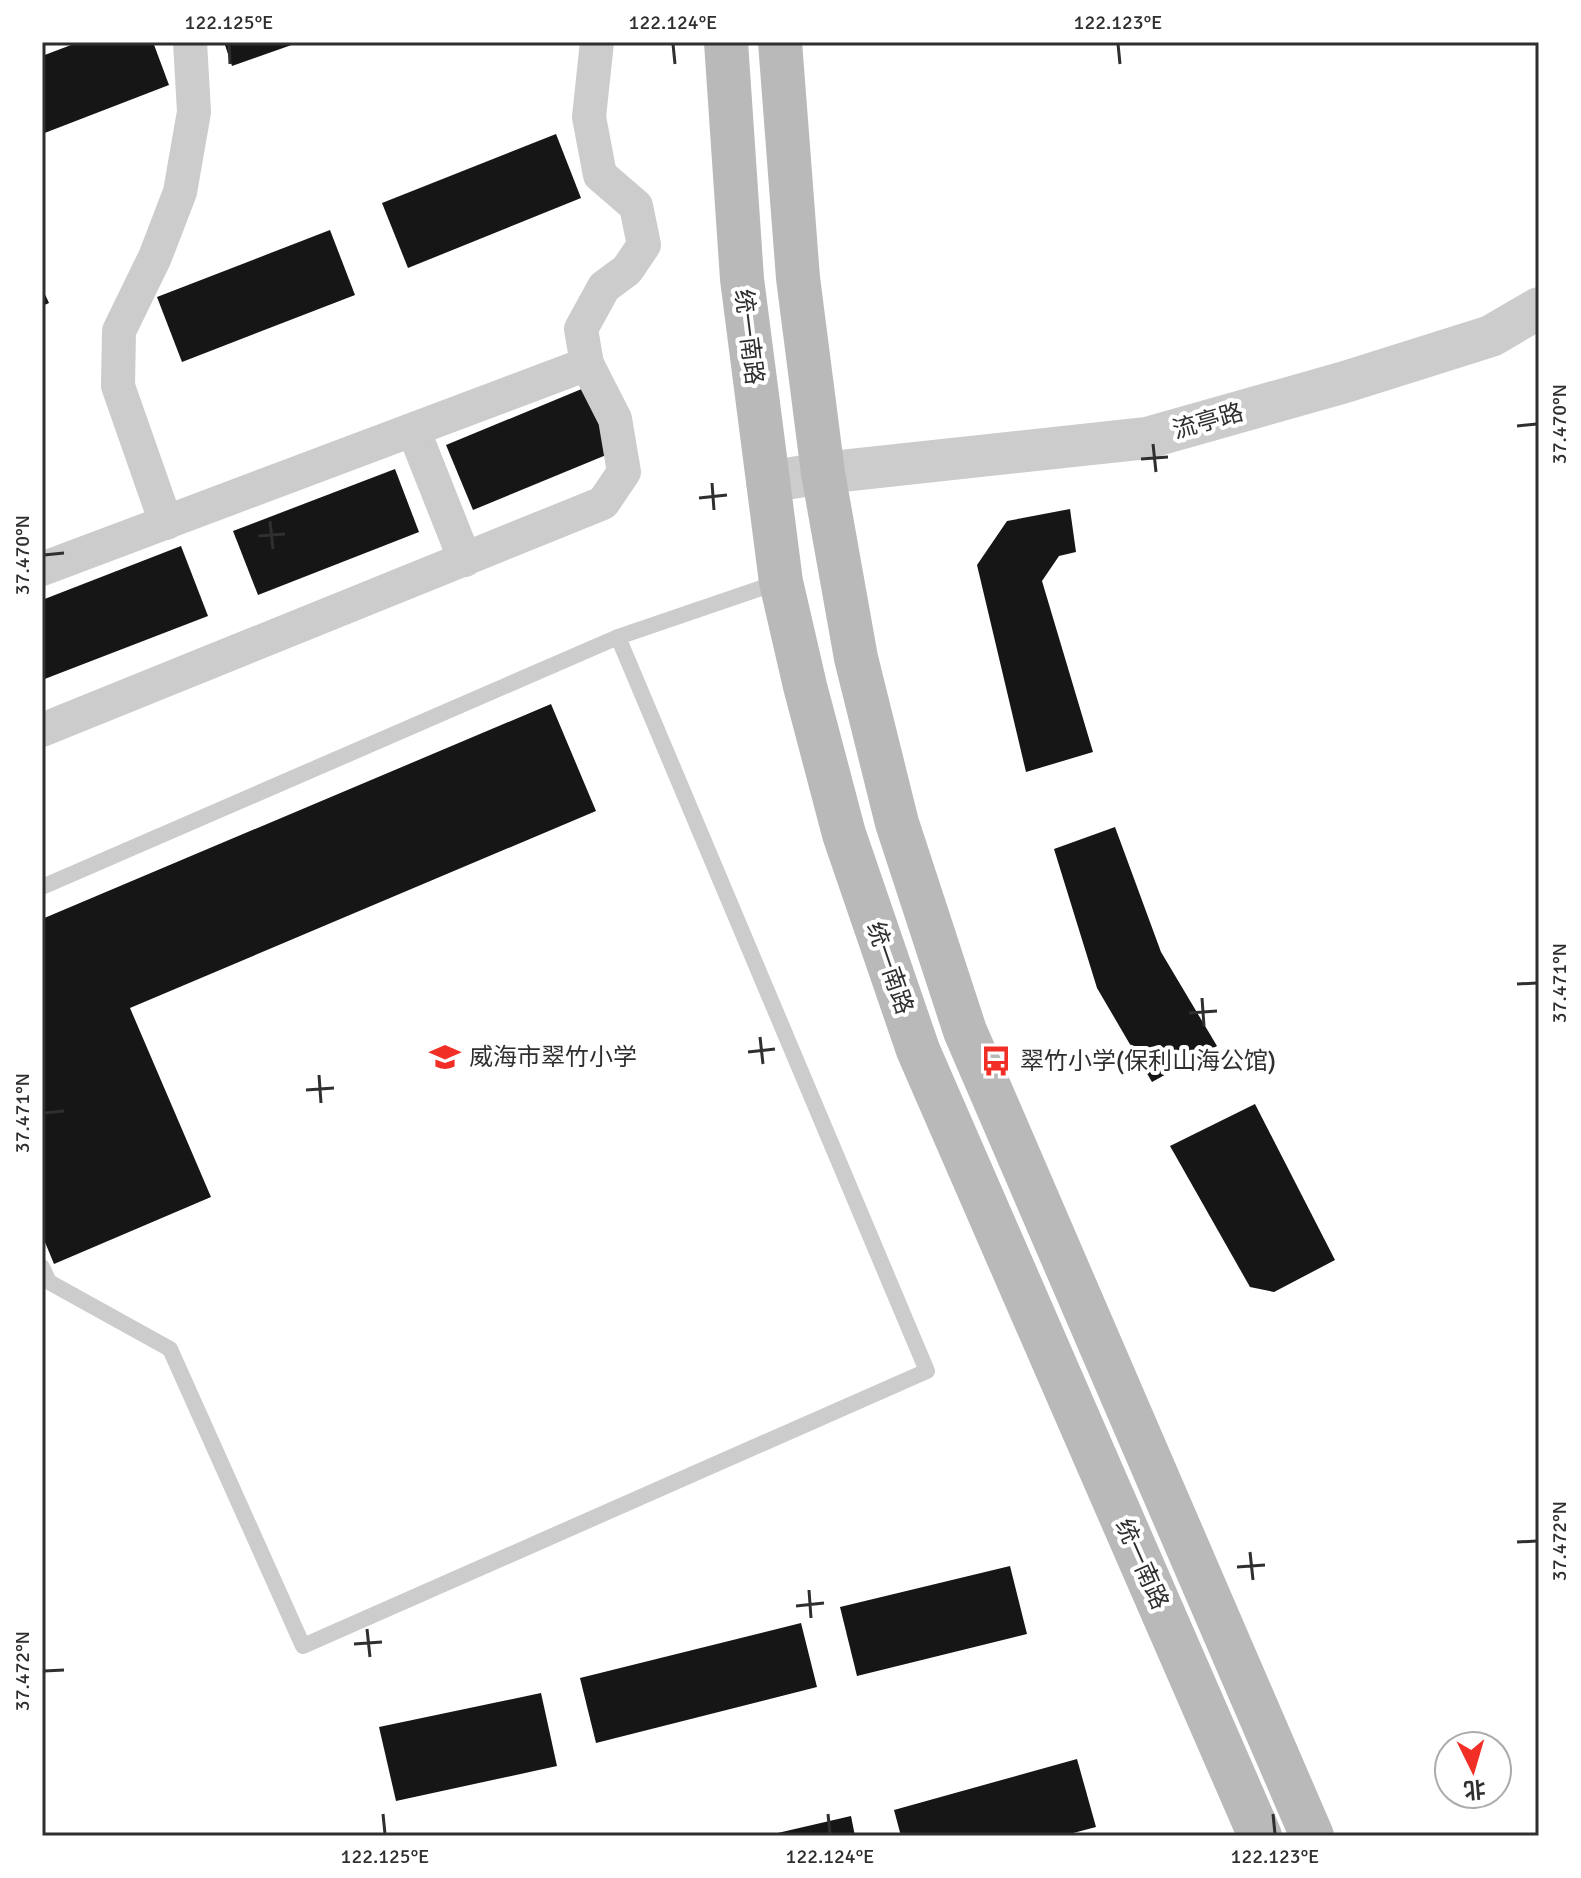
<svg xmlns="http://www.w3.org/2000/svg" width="1581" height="1878" font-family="Signika,'Noto Sans SC',sans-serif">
  <rect width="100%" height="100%" fill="#fff"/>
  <g fill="#161616">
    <path d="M79,42h74l16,43 -127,49v-78z"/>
    <path d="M224,42h76l-68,24z"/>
    <path d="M556,134l25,64 -173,70 -26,-65z"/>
    <path d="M330,230l25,65 -173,67 -25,-65z"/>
    <path d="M42,288l7,15 -7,3z"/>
    <path d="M584,388l27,65 -138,57 -27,-65z"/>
    <path d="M395,469l24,63 -161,63 -25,-64z"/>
    <path d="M1070,509l6,43 -17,4 -17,25 51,171 -67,20 -49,-207 30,-44z"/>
    <path d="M181,546l27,70 -166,64v-80z"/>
    <path d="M551,704l45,107 -466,197 81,189 -157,67 -12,-29v-316z"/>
    <path d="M1115,827l46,125 56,94 -65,36 -55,-94 -43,-139z"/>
    <path d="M1255,1104l80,156 -61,32 -24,-5 -80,-141z"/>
    <path d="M1010,1566l17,68 -170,42 -17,-69z"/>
    <path d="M801,1623l16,64 -221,56 -16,-65z"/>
    <path d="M541,1693l16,73 -161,35 -17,-74z"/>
    <path d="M1077,1759l19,68 -34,9h-161l-7,-26z"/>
    <path d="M851,1816l4,20h-86v-1z"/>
  </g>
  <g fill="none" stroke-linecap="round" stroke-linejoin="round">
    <g stroke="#ccc" stroke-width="16">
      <path d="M42,887l576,-250 161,-55"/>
      <path d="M42,1267l7,15 121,67 133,297 624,-275 -309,-734"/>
    </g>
    <g stroke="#ccc" stroke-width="34">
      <path d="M417,439l48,121"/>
      <path d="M166,523l-48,-137 1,-55 36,-74 25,-65 14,-80 -4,-70"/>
      <path d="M42,569l545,-205"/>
      <path d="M42,730l561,-227 21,-31 -9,-53 -28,-55 -6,-35 23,-42 23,-17 17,-25 -8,-39 -36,-31 -11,-58 8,-75"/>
    </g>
    <path stroke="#ccc" stroke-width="42" d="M767,482l56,-9 324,-35 198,-56 146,-46 48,-28"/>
    <g stroke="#b9b9b9" stroke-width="44">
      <path d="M726,42l16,237 39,303 24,104 39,148 74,216 342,786"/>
      <path d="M780,42l18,236 25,195 33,185 41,165 68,208 347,805"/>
    </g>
  </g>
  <path fill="none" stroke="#2f2f2f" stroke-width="3" d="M229,44l1,20M673,44l2,20M1118,44l2,20M1517,426l20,-2M1153,444l3,28M1141,459l27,-2M712,483l2,27M699,498l28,-3M270,521l3,28M258,536l27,-2M44,555l20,-2M1517,984l20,-1M1202,998l2,28M1189,1013l28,-2M760,1037l3,27M748,1052l27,-3M319,1075l2,28M306,1090l28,-2M44,1113l20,-2M1517,1542l20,-1M1250,1552l3,28M1237,1567l28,-2M809,1590l2,28M796,1606l28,-3M367,1629l3,28M354,1644l28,-2M44,1671l20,-1M383,1814l2,20M828,1814l2,20M1273,1814l2,20"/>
  <defs>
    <g id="school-bare" transform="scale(2.4)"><path d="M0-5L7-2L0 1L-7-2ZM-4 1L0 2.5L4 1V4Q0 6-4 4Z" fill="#f12f26" stroke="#fff" stroke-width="2.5" paint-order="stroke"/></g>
    <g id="bus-bare" transform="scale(2.4)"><path d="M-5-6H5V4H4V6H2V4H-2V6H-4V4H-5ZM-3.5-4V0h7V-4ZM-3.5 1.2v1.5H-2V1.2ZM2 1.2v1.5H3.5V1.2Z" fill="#f12f26" stroke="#fff" stroke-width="2.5" paint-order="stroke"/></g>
  </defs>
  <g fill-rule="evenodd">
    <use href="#school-bare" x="445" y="1057"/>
    <use href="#bus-bare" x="996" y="1061"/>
  </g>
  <g text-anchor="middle" stroke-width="8" stroke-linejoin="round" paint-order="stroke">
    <g font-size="24" fill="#2f2f2f" stroke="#fff">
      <text transform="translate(749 337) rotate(83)" y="8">统一南路</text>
      <text transform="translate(1208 421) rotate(-16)" y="8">流亭路</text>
      <text transform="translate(890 968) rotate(71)" y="8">统一南路</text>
      <text transform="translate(1142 1564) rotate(66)" y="8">统一南路</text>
    </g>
    <g font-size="24" fill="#2f2f2f" stroke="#fff" text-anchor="start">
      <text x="469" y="1065">威海市翠竹小学</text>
      <text x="1020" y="1069">翠竹小学(保利山海公馆)</text>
    </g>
  </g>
  <rect width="1581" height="1878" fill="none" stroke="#ffffff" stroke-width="88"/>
  <g transform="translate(1473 1770) rotate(175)"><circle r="38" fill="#ffffff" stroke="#acacac" stroke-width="2"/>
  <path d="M0-6L14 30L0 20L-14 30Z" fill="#f12f26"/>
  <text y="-12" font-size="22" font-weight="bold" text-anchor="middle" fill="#2f2f2f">北</text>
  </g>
  <rect x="44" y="44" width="1493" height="1790" fill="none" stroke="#2f2f2f" stroke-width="3"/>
  <g font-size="20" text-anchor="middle" fill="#2f2f2f">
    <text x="229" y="29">122.125°E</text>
    <text x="673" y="29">122.124°E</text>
    <text x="1118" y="29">122.123°E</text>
    <text transform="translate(1559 424) rotate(-90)" y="7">37.470°N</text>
    <text transform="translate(22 555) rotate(-90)" y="7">37.470°N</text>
    <text transform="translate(1559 983) rotate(-90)" y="7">37.471°N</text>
    <text transform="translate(22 1113) rotate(-90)" y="7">37.471°N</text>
    <text transform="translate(1559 1541) rotate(-90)" y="7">37.472°N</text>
    <text transform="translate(22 1671) rotate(-90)" y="7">37.472°N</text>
    <text x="385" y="1863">122.125°E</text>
    <text x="830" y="1863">122.124°E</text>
    <text x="1275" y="1863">122.123°E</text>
  </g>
</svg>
